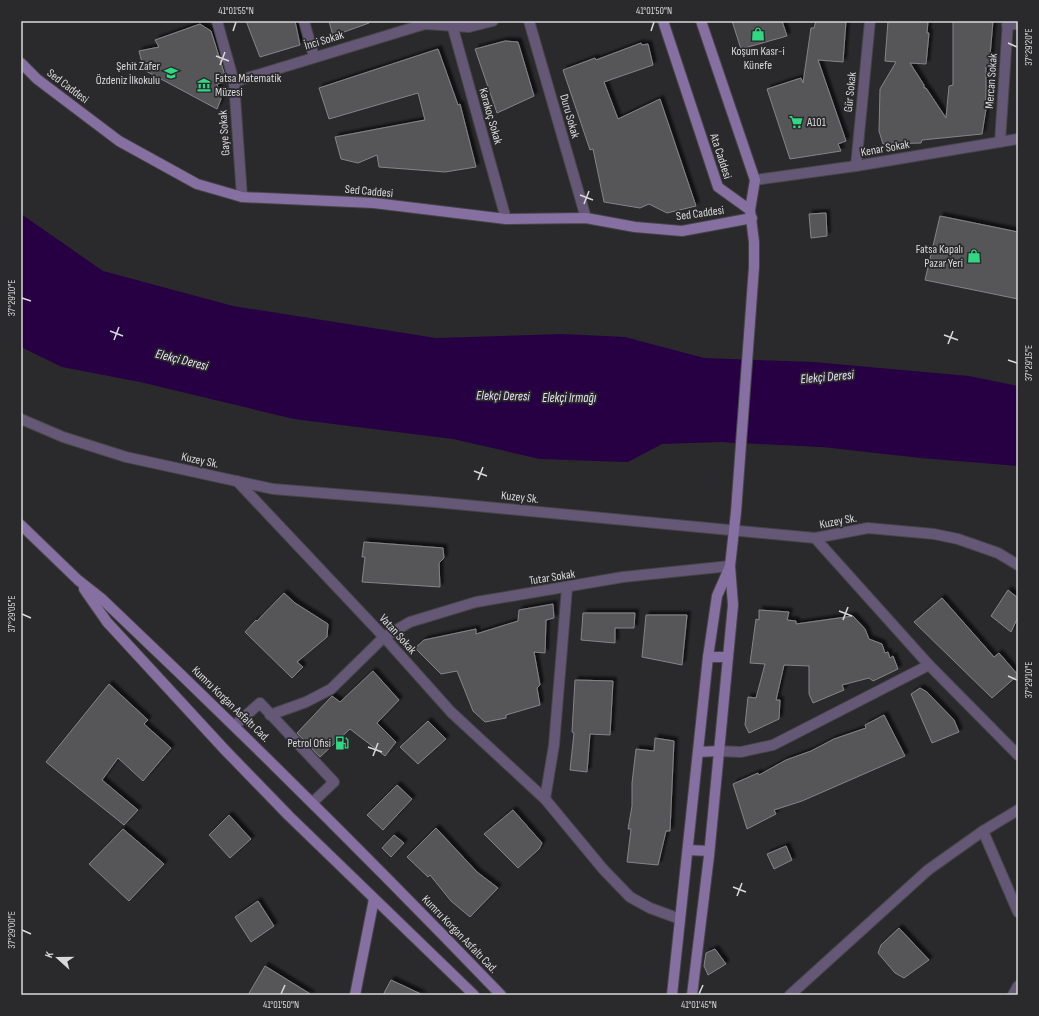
<svg xmlns="http://www.w3.org/2000/svg" width="1039" height="1016" font-family="'Sofia Sans Condensed',sans-serif">
  <defs>
    <filter id="shadow"><feDropShadow dx="3.5" dy="-3.5" stdDeviation="1" flood-color="#0009"/></filter>
  </defs>
  <rect width="100%" height="100%" fill="#2a292c"/>
  <path fill="#260042" d="M21,214l82,57 130,35 203,32 126,-4 63,3 79,21 109,4 156,14 49,10v80l-97,-8 -99,-11 -102,-5 -58,2 -34,18 -88,-3 -87,-20 -159,-20 -154,-37 -78,-15 -41,-20z"/>
  <g fill="#565559" stroke="#868488" filter="url(#shadow)">
    <path d="M246,21h49l5,24 -40,12z"/>
    <path d="M329,21h40v2l-36,13z"/>
    <path d="M732,21h50l5,15 -46,13z"/>
    <path d="M816,21h30l-3,41 -25,-2 28,81 -8,3 3,7 -51,8 -23,-70 34,-11 2,5 8,-55h3z"/>
    <path d="M888,21h40l-1,12h2l-3,31 -16,-1 14,22v3h2l20,30 3,-32 4,-1v-64h40l-4,46h-3v42l-4,25 -60,6 -1,3 -38,1 -4,-13 1,-42 16,-27 -11,-1z"/>
    <path d="M200,24l11,7 16,51 -10,2 4,15 -4,10 -73,-39 -5,-19 20,-4 -4,-7z"/>
    <path d="M505,41l13,1 16,54 -37,17 -22,-64z"/>
    <path d="M641,43l1,2 6,-1 5,21 -49,17 14,37 42,-20 36,107 -29,7 -18,-9 -9,4 -36,-6 -11,-53 -3,1 -27,-80 32,-12 1,2z"/>
    <path d="M438,49l20,56 2,-1 16,63 -31,5 -66,-5 -2,-12 -19,8 -17,-4 -6,-22 90,-17 -7,-27 -89,26 -10,-31z"/>
    <path d="M826,213l1,23 -16,2 -2,-24z"/>
    <path d="M940,216l78,16v67l-93,-19z"/>
    <path d="M364,542l79,6 1,10 -5,5 1,24 -78,-5 3,-25h-3z"/>
    <path d="M1008,590l10,8v19l-7,15 -20,-16z"/>
    <path d="M284,593l11,10 33,21 -1,13 -30,25 6,5 -11,11 -47,-46 11,-12 1,1z"/>
    <path d="M942,598l52,59 5,-4 19,22 -26,23 -78,-76z"/>
    <path d="M553,604l1,14 -8,2 -1,33 -11,-1 6,33 -3,3 3,17 -34,10v3l-21,4 -12,-11 -16,-40 -16,3 -26,-26 9,-8 52,-11v5l42,-13 1,-11z"/>
    <path d="M759,610l30,2 -2,8 9,1v3l57,-8 12,13 4,10 13,5 3,9 3,-1 2,6 3,-2 5,13 -25,12 -4,-3 -27,7 2,5 -31,13 -4,-9v-28l-25,-1 -8,35h4l-1,19 -30,14 -4,-8 3,-28 8,1 9,-34 -15,-1 6,-44 3,1z"/>
    <path d="M583,613h52l-1,15h-19v15l-34,-3z"/>
    <path d="M646,615h41l-5,50 -40,-8z"/>
    <path d="M373,671l26,29 -22,23 19,19 -11,14 -35,-27 -30,28 -23,-24 35,-37 8,6z"/>
    <path d="M575,680l38,1 -3,54 -20,-1 -3,38 -17,-2 4,-37 -2,-1z"/>
    <path d="M109,684l39,36 -4,4 27,24 -28,33 -25,-23 -16,22 36,30 -14,15 -78,-63z"/>
    <path d="M920,688l7,4 27,28 5,12 -27,11 -21,-49z"/>
    <path d="M884,715l21,41 -103,45 -28,9 2,4 -29,15 -14,-45 25,-11 1,2 27,-15 25,-9 23,-12 32,-11 -1,-3z"/>
    <path d="M428,721l18,18 -28,25 -18,-17z"/>
    <path d="M655,738l19,3 -4,90h-4l-8,34 -31,-3 4,-33h-3l4,-23v-23l4,-34 18,2z"/>
    <path d="M397,785l15,14 -29,31 -16,-15z"/>
    <path d="M513,810l29,33 -3,6 -21,19 -34,-34z"/>
    <path d="M229,815l22,24 -21,19 -21,-23z"/>
    <path d="M436,828l41,44 21,16 -28,29 -19,-16 -21,-26 -2,2 -21,-20z"/>
    <path d="M123,829l41,35 -35,37 -40,-37z"/>
    <path d="M394,835l10,8 -13,14 -9,-9z"/>
    <path d="M786,846l6,14 -18,9 -7,-15z"/>
    <path d="M258,901l16,25 -23,16 -16,-25z"/>
    <path d="M899,928l30,32 -25,18 -9,-5 -17,-20 3,-8z"/>
    <path d="M715,949l11,15 -18,11 -4,-9 2,-13z"/>
    <path d="M265,966l47,29h-64z"/>
    <path d="M391,980l32,15h-40z"/>
  </g>
  <g fill="none" stroke-linecap="round" stroke-linejoin="round">
    <g stroke="#464548" stroke-width="12">
      <g id="lane">
        <path d="M270,715l36,-13 25,-13 53,-52"/>
        <path d="M235,725l25,-22 74,79 -21,20"/>
        <path d="M545,799l58,70 27,28 20,11 30,11"/>
      </g>
    </g>
    <g stroke="#464548" stroke-width="12">
      <g id="street">
        <path d="M217,21l17,61 8,115"/>
        <path d="M304,21l10,36"/>
        <path d="M451,21l55,198"/>
        <path d="M529,21l57,197"/>
        <path d="M1007,25l11,-1"/>
        <path d="M234,82l191,-58 44,3 24,-6"/>
        <path d="M1000,142l8,-121"/>
        <path d="M856,166l14,-145"/>
        <path d="M755,180l101,-14 162,-27"/>
        <path d="M21,419l42,18 63,20 147,32 161,13 381,36 53,-10 66,6 24,5 40,14 20,12"/>
        <path d="M237,481l147,156 67,75 94,87"/>
        <path d="M815,538l114,127 89,90"/>
        <path d="M384,637l26,-15 66,-20 147,-25 107,-11"/>
        <path d="M718,751l23,1 32,-7 156,-80"/>
        <path d="M545,799l9,-54 13,-157"/>
        <path d="M983,831l35,81"/>
        <path d="M790,995l138,-125 55,-39 35,-21"/>
        <path d="M1013,995l5,-9"/>
      </g>
    </g>
    <g stroke="#464548" stroke-width="12">
      <g id="secondary">
        <path d="M663,21l55,166 32,23"/>
        <path d="M21,63l16,16 82,62 78,43 45,13 132,6 132,16 80,-1 49,9 47,4 70,-13"/>
        <path d="M21,525l57,55 24,19c136,129 269,261 399,396"/>
        <path d="M84,589l23,33 118,128 64,66 185,179"/>
        <path d="M708,657h20"/>
        <path d="M699,752l19,-1"/>
        <path d="M688,850l21,1"/>
        <path d="M355,995l19,-96"/>
        <path d="M672,995l36,-338 9,-61 13,-30"/>
        <path d="M692,995l17,-139 24,-251 -3,-39 6,-54 18,-245v-25l-4,-32 5,-30 -54,-159"/>
      </g>
    </g>
    <use href="#lane" stroke="#655776" stroke-width="10"/>
    <use href="#street" stroke="#655776" stroke-width="10"/>
    <use href="#secondary" stroke="#8670a1" stroke-width="10"/>
  </g>
  <path fill="none" stroke="#d9d8da" stroke-width="1.5" d="M233,31l3,-9M651,31l3,-9M1008,43l9,4M216,56l13,5M220,65l5,-13M580,195l13,5M584,204l5,-13M22,298l9,3M110,331l13,5M944,335l14,5M114,340l5,-13M948,344l5,-13M1008,360l9,3M474,471l13,5M478,480l5,-13M839,611l13,5M22,614l9,4M843,620l5,-13M1008,676l9,4M368,747l14,5M373,756l5,-13M733,887l13,5M737,896l5,-13M22,930l9,4M281,994l4,-9M699,994l4,-9"/>
  <defs>
    <g id="shop-bare" transform="scale(1.08)"><path d="M-5-2.5h2.3a2.7 3.5 0 0 1 5.4 0H5L5.5 6h-11ZM-1.5-2.5h3a1.5 2.3 0 0 0-3 0Z" fill="#30d883" stroke="#2a292c" stroke-width="2.5" paint-order="stroke"/></g>
    <g id="school-bare" transform="scale(1.08)"><path d="M0-5L7-2L0 1L-7-2ZM-4 1L0 2.5L4 1V4Q0 6-4 4Z" fill="#30d883" stroke="#2a292c" stroke-width="2.5" paint-order="stroke"/></g>
    <g id="museum-bare" transform="scale(1.08)"><path d="M0-6L6-3V-2H-6V-3ZM-5-1h2V3h-2ZM-1-1h2V3h-2ZM3-1h2V3H3ZM-6 4H6V6H-6Z" fill="#30d883" stroke="#2a292c" stroke-width="2.5" paint-order="stroke"/></g>
    <g id="supermarket-bare" transform="scale(1.08)"><path d="M-6-5.5h2.5l.6 2H6L4.5 2H-2.5L-4.4-4H-6ZM-1.5 3.2a1.3 1.3 0 1 0 .1 0ZM3 3.2a1.3 1.3 0 1 0 .1 0Z" fill="#30d883" stroke="#2a292c" stroke-width="2.5" paint-order="stroke"/></g>
    <g id="fuel-bare" transform="scale(1.08)"><path d="M-5.5-6h7V0h2V4h1.3V-2.5L3-4.5l.8-.8L6-3V5H2.5V1h-1V6h-7ZM-4.2-4.7v3.2H.2V-4.7Z" fill="#30d883" stroke="#2a292c" stroke-width="2.5" paint-order="stroke"/></g>
  </defs>
  <g fill-rule="evenodd">
    <use href="#shop-bare" x="758" y="34"/>
    <use href="#school-bare" x="171" y="73"/>
    <use href="#museum-bare" x="204" y="85"/>
    <use href="#supermarket-bare" x="796" y="122"/>
    <use href="#shop-bare" x="974" y="256"/>
    <use href="#fuel-bare" x="342" y="743"/>
  </g>
  <g text-anchor="middle" stroke-width="3.5" stroke-linejoin="round" paint-order="stroke">
    <g font-size="12" fill="#d9d8da" stroke="#2a292c">
      <text transform="translate(324 40) rotate(-17)" y="4">İnci Sokak</text>
      <text transform="translate(991 81) rotate(-86)" y="4">Mercan Sokak</text>
      <text transform="translate(68 86) rotate(37)" y="4">Sed Caddesi</text>
      <text transform="translate(850 92) rotate(-84)" y="4">Gür Sokak</text>
      <text transform="translate(491 116) rotate(74)" y="4">Karakoç Sokak</text>
      <text transform="translate(570 116) rotate(74)" y="4">Duru Sokak</text>
      <text transform="translate(224 133) rotate(-94)" y="4">Gaye Sokak</text>
      <text transform="translate(885 148) rotate(-10)" y="4">Kenar Sokak</text>
      <text transform="translate(721 156) rotate(72)" y="4">Ata Caddesi</text>
      <text transform="translate(369 191) rotate(5)" y="4">Sed Caddesi</text>
      <text transform="translate(700 213) rotate(-8)" y="4">Sed Caddesi</text>
      <text transform="translate(200 460) rotate(12)" y="4">Kuzey Sk.</text>
      <text transform="translate(520 497) rotate(6)" y="4">Kuzey Sk.</text>
      <text transform="translate(838 521) rotate(-11)" y="4">Kuzey Sk.</text>
      <text transform="translate(552 577) rotate(-9)" y="4">Tutar Sokak</text>
      <text transform="translate(398 634) rotate(48)" y="4">Vatan Sokak</text>
      <text transform="translate(231 704) rotate(44)" y="4">Kumru Korgan Asfaltı Cad.</text>
      <text transform="translate(460 934) rotate(46)" y="4">Kumru Korgan Asfaltı Cad.</text>
    </g>
    <g font-size="12" fill="#d9d8da" stroke="#2a292c" text-anchor="end">
      <text x="758" y="55" text-anchor="middle">Koşum Kasr-i<tspan x="758" dy="14">Künefe</tspan></text>
      <text x="160" y="70">Şehit Zafer<tspan x="160" dy="14">Özdeniz İlkokulu</tspan></text>
      <text x="215" y="82" text-anchor="start">Fatsa Matematik<tspan x="215" dy="14">Müzesi</tspan></text>
      <text x="807" y="126" text-anchor="start">A101</text>
      <text x="963" y="253">Fatsa Kapalı<tspan x="963" dy="14">Pazar Yeri</tspan></text>
      <text x="331" y="747">Petrol Ofisi</text>
    </g>
    <g font-size="13" font-style="italic" fill="#e8e0f4" stroke="#2a292c">
      <text transform="translate(182 359) rotate(14)" y="5">Elekçi Deresi</text>
      <text transform="translate(827 376) rotate(-5)" y="5">Elekçi Deresi</text>
      <text transform="translate(503 395) rotate(1)" y="5">Elekçi Deresi</text>
      <text x="569" y="402">Elekçi Irmağı</text>
    </g>
  </g>
  <rect width="1039" height="1016" fill="none" stroke="#2a292c" stroke-width="44"/>
  <g transform="translate(58 958) rotate(291)" stroke="#2a292c" stroke-width="3" paint-order="stroke">
  <path d="M0-3L7 15L0 10L-7 15Z" fill="#d9d8da"/>
  <text y="-6" font-size="11" font-weight="bold" text-anchor="middle" fill="#d9d8da">K</text>
  </g>
  <rect x="22" y="22" width="995" height="972" fill="none" stroke="#d9d8da" stroke-width="1.5"/>
  <g font-size="10" text-anchor="middle" fill="#d9d8da">
    <text x="236" y="14">41°01'55"N</text>
    <text x="654" y="14">41°01'50"N</text>
    <text transform="translate(1028 47) rotate(-90)" y="4">37°29'20"E</text>
    <text transform="translate(11 298) rotate(-90)" y="4">37°29'10"E</text>
    <text transform="translate(1028 363) rotate(-90)" y="4">37°29'15"E</text>
    <text transform="translate(11 614) rotate(-90)" y="4">37°29'05"E</text>
    <text transform="translate(1028 680) rotate(-90)" y="4">37°29'10"E</text>
    <text transform="translate(11 930) rotate(-90)" y="4">37°29'00"E</text>
    <text x="281" y="1008">41°01'50"N</text>
    <text x="699" y="1008">41°01'45"N</text>
  </g>
</svg>
